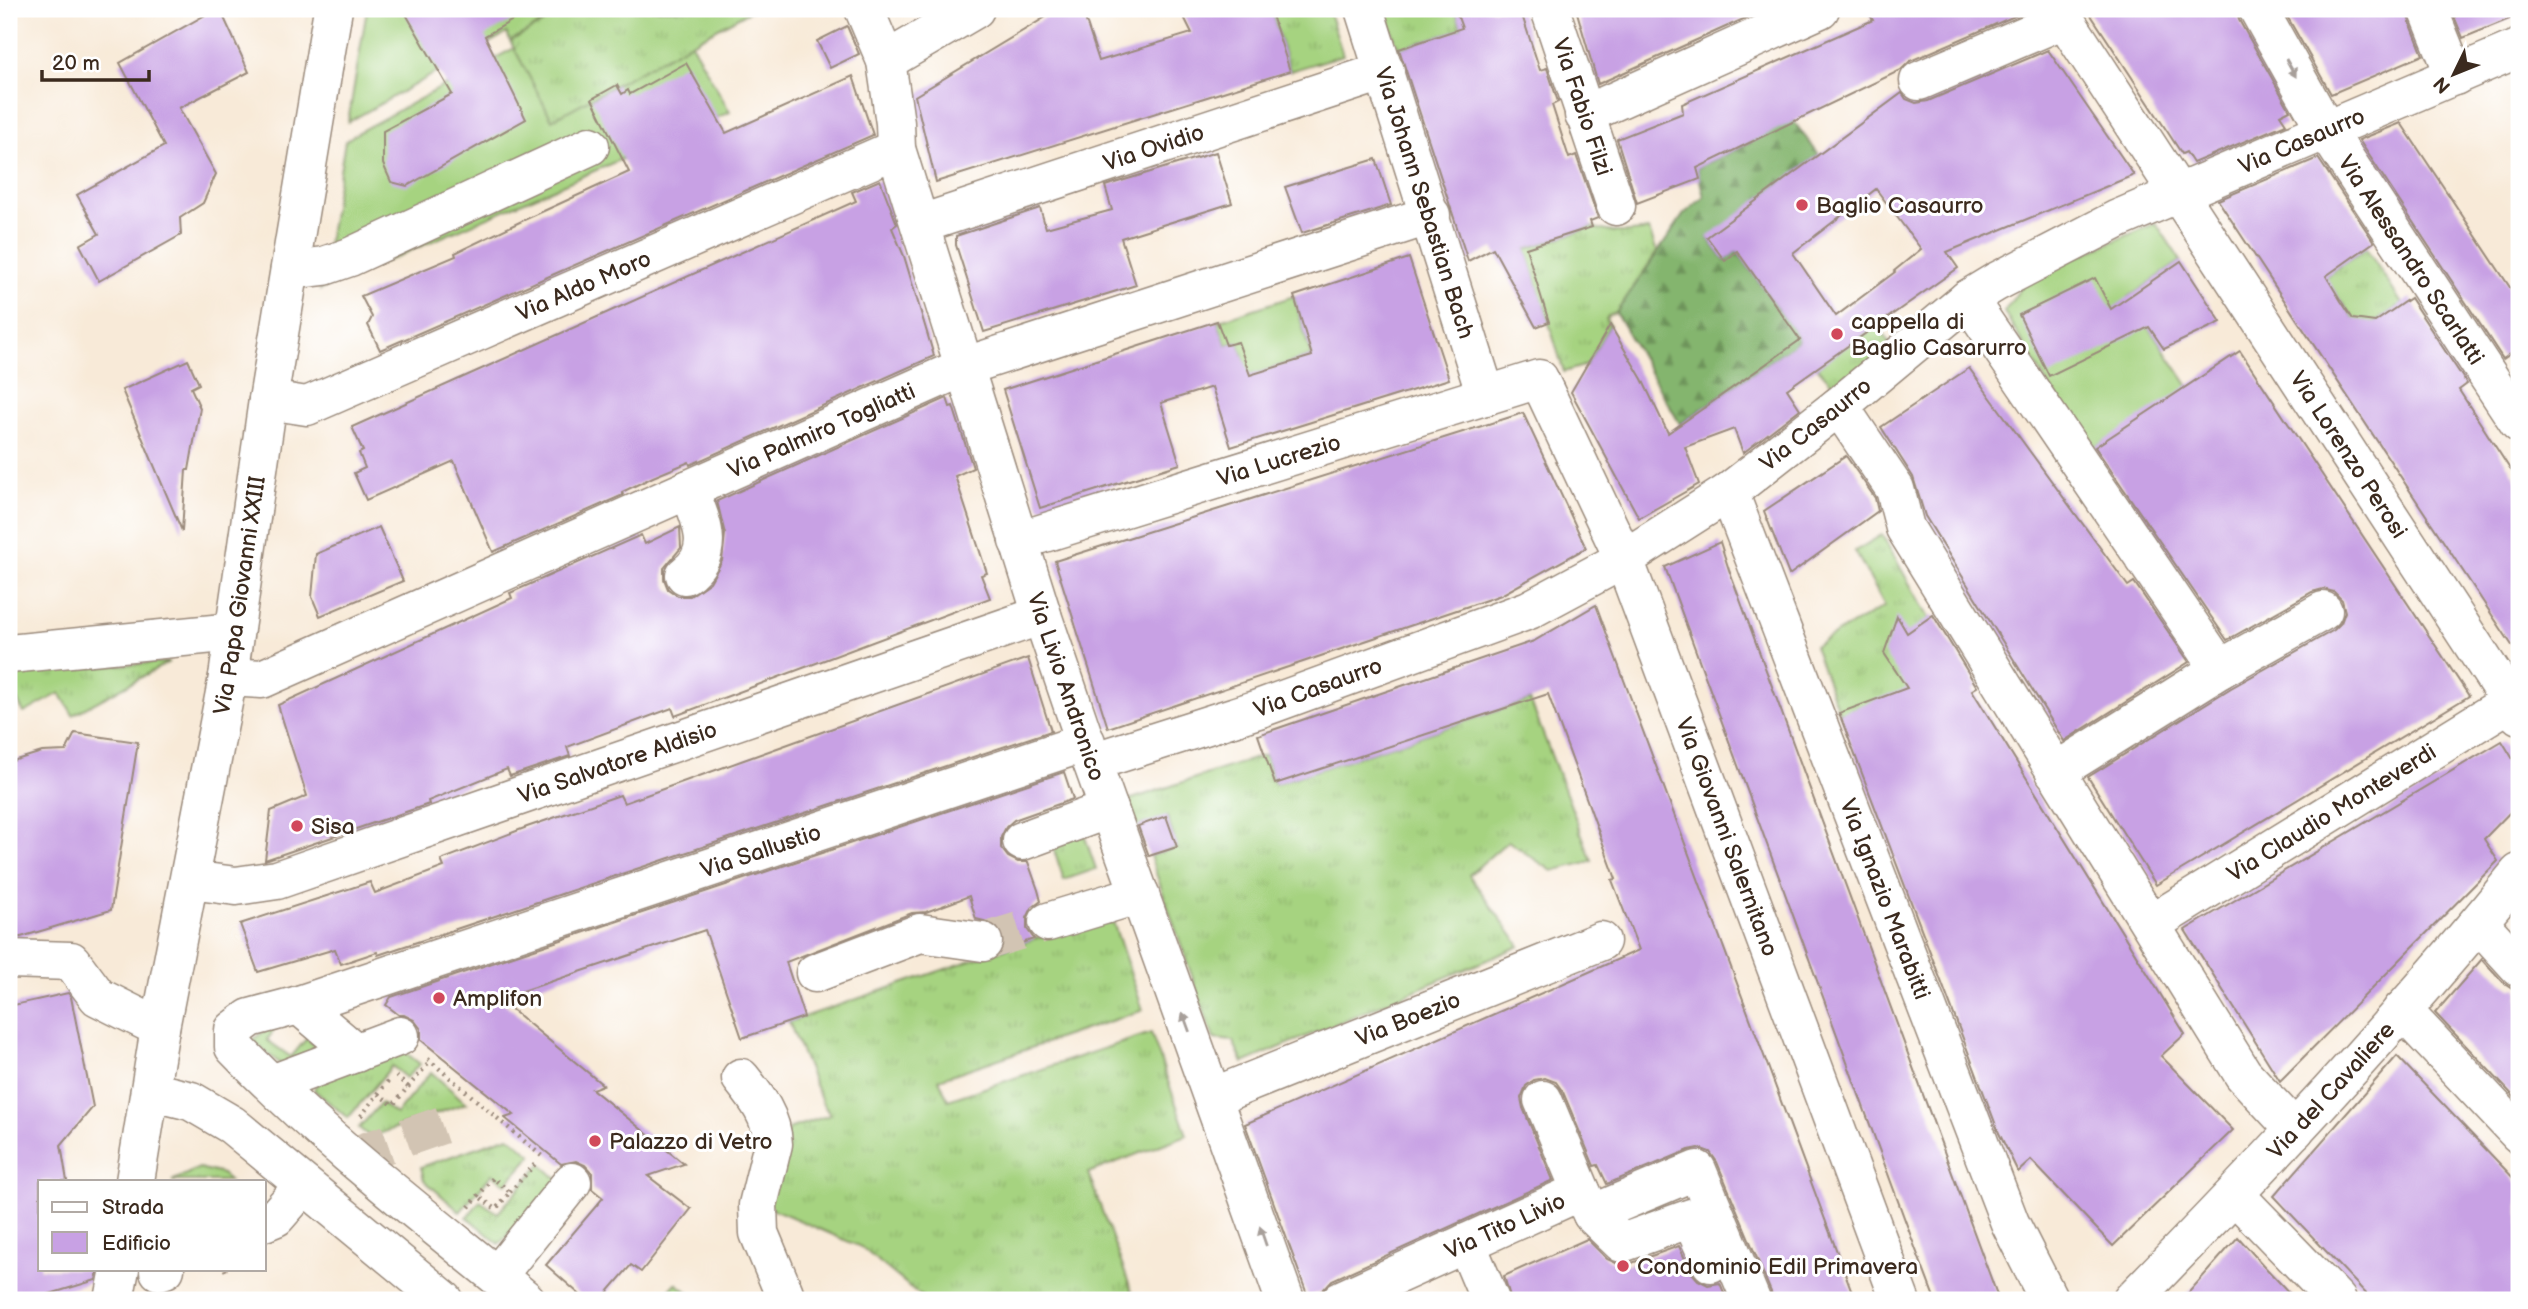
<svg xmlns="http://www.w3.org/2000/svg" width="2528" height="1309" font-family="'Balsamiq Sans',sans-serif">
  <defs>
    <pattern id="grass-tufts" width="24" height="20" patternUnits="userSpaceOnUse" patternTransform="scale(1.75)"><rect width="24" height="20" fill="#a6d380"/><path d="M3 7l-1-3M5 7V3M7 7l1-3M15 17l-1-3M17 17v-4M19 17l1-3" fill="none" stroke="#90b56e"/></pattern>
    <pattern id="forest-firs" width="22" height="20" patternUnits="userSpaceOnUse" patternTransform="scale(1.75)"><rect width="22" height="20" fill="#84b56e"/><path d="M5 1l3.5 6h-7zM16 11l3.5 6h-7z" fill="#6d935a"/></pattern>
  </defs>
  <rect width="100%" height="100%" fill="#fff"/>
  <filter id="ink" filterUnits="userSpaceOnUse"><feTurbulence type="fractalNoise" baseFrequency=".0143" numOctaves="2"/><feDisplacementMap in="SourceGraphic" scale="14" xChannelSelector="R" yChannelSelector="G"/><feConvolveMatrix kernelMatrix="1 2 1 2 8 2 1 2 1" color-interpolation-filters="sRGB"/></filter>
  <filter id="wash" filterUnits="userSpaceOnUse"><feTurbulence type="fractalNoise" baseFrequency=".00686" numOctaves="4" result="noise"/><feDisplacementMap in="SourceGraphic" scale="28" xChannelSelector="R" yChannelSelector="G"/><feGaussianBlur stdDeviation="1.57" result="paint"/><feColorMatrix in="noise" values="0 0 0 0 0 0 0 0 0 0 0 0 0 0 0 0 0 1.4 0 .05"/><feComposite in="paint" operator="in"/></filter>
  <g filter="url(#wash)">
    <rect width="100%" height="100%" fill="#f8ead8"/>
    <g fill="url(#grass-tufts)" stroke="#707e4f" stroke-width="2">
      <path d="M568,9h185l-201,111 -42,-79z"/>
      <path d="M1270,9h58l15,46 -53,16z"/>
      <path d="M1385,9h70l7,20 -64,20z"/>
      <path d="M1592,227c20,7 36,6 57,3l8,22 -41,61 -8,3 -2,3 4,6 -23,40 -23,7 -38,-123z"/>
      <path d="M2366,248l36,56 -41,27 -36,-54z"/>
      <path d="M1877,324l15,24 -56,40 -19,-21z"/>
      <path d="M1882,535l74,131 -58,38 -59,9 -25,-67 71,-40 -30,-55z"/>
      <path d="M169,662l-96,53 -13,-22 -36,20 -15,-29v-7h6l5,-6z"/>
      <path d="M1530,700l62,161 -40,10 -44,-30 -39,34 51,71 -277,117 -10,-22 -19,-2 -64,-183 27,-9 -10,-30 -32,10 -9,-26 139,-46 10,29z"/>
      <path d="M1083,831l13,38 -32,11 -12,-37z"/>
      <path d="M1110,913l33,97 -204,69 9,21 203,-67 36,102 -99,38 47,127h-209l-65,-53 -95,-41 22,-77 42,-14 -8,-13 -33,-80z"/>
      <path d="M284,1017l-17,23 24,17 16,-19 13,13 -36,16 -32,-27z"/>
      <path d="M396,1045l24,19 -14,14 -14,-12 -44,52 -34,-28 7,-18z"/>
      <path d="M431,1072l35,31 -96,34 -11,-9 22,-25 15,11z"/>
      <path d="M509,1136l23,19 -26,29 -14,-10 -32,38 -36,-32 -3,-13z"/>
      <path d="M541,1164l20,18 -62,62 -32,-27 13,-16 18,12z"/>
      <path d="M199,1168l23,6 8,7h-58z"/>
      <path d="M676,1283l22,17h-44l9,-10 4,3z"/>
    </g>
    <path fill="url(#forest-firs)" stroke="#607046" stroke-width="2" d="M1783,107l36,48 -111,83 17,23 12,-10 64,89 -121,84 -64,-111 68,-99 20,-17 -7,-29 53,-25z"/>
    <g fill="#a6d380" stroke="#707e4f" stroke-width="2">
      <path d="M367,9h201l-58,32 -3,-8 -159,89z"/>
      <path d="M691,43l39,69 -410,178 25,-149 17,-11 152,-82 38,72z"/>
      <path d="M2156,223l25,38 -52,36 61,91 -97,61 -43,-61 -46,-76 18,-26 19,-14z"/>
      <path d="M1294,296l17,60 -62,20 -11,-34 -12,3 -9,-24z"/>
    </g>
    <g id="blocks">
      <g fill="#c8a1e4" fill-rule="evenodd">
        <path d="M216,9h4l29,63 -70,36 37,66 -13,29 -23,15 1,17 -82,46 -19,-36 19,-11 -22,-39 87,-49 -44,-83z"/>
        <path d="M403,9h129l-47,27 41,83 -119,67 -16,-4 -8,-18v-33l69,-37z"/>
        <path d="M1059,9h23l17,52 93,-28 -12,-24h90l20,62 -354,111 -21,-86z"/>
        <path d="M1455,9h65l20,61 7,-2 11,34 -6,3 17,53 7,-3 22,63 -8,3 2,6 -66,21 23,74 -13,5 -43,-79 -25,13 -69,-212 63,-21z"/>
        <path d="M1576,9h190l-168,75z"/>
        <path d="M1866,9h156l2,3 -114,49 -9,9 -204,98 3,11 -63,24 -20,-64 66,-26 -1,-9 191,-84z"/>
        <path d="M2087,9h149l3,11 51,90 -10,5 6,9 -93,39 -7,-11 -4,2z"/>
        <path d="M2283,9h124l1,8 15,38 -92,39z"/>
        <path d="M2451,9h68v6l-56,23z"/>
        <path d="M847,26l12,28 -29,14 -13,-27z"/>
        <path d="M2048,50l86,125 -187,77 11,16 -171,121 13,20 -57,44 -9,-24 -49,18 14,37 -60,34 -68,-126 39,-67 32,54 26,54 132,-93 -63,-89 -12,10 -18,-24 195,-144 4,6 10,4 12,-2zM1876,189l45,60 -27,22 1,1 -59,44 -43,-63z"/>
        <path d="M686,63l40,70 127,-57 20,59 -493,215 -12,-25 4,-8 -11,-21 95,-40 -1,-3 69,-33 105,-48 -37,-73 25,-14 5,9 6,-4 2,4z"/>
        <path d="M2401,123l118,178v47l-16,11 -144,-219z"/>
        <path d="M1216,152l16,51 -111,35 15,47 -152,47 -28,-87v-9l84,-28 6,20 66,-18 -7,-24z"/>
        <path d="M2318,158l56,84 -48,34 15,25 12,18 22,3 35,-24 57,86 -8,6 60,93v173l-301,-456z"/>
        <path d="M1376,159l15,46 -89,28 -17,-46z"/>
        <path d="M880,180l17,44 -5,4 12,28 30,100 -244,109 -1,-3 -36,15 -31,15 1,3 -130,57 -39,-91 -88,39 -12,-27 11,-5 -6,-15 4,-2 -11,-24 504,-226 -4,-9z"/>
        <path d="M1409,258l40,121 -218,68 -19,-60 -51,16 19,61 -140,44 -37,-118 214,-69 9,24 12,-3 12,33 62,-19 -18,-60z"/>
        <path d="M2181,261l40,61 -57,27 -15,-22 -100,49 -30,-61 76,-37 16,31z"/>
        <path d="M2240,351l229,345 -313,189 -68,-108 143,-89 103,-58 7,-7 4,-11 -3,-12 -8,-8 -11,-3 -11,3 -85,48 -132,-193z"/>
        <path d="M188,360l11,24 -8,4 9,20 -11,62h-3l-4,61 -60,-141z"/>
        <path d="M1969,368l159,218 6,-4 55,80 -125,79 -139,-225 -12,-39 -32,-50z"/>
        <path d="M947,398l3,9 3,-1 20,62 -18,8 32,97 -6,2 9,23 -315,118 -3,-8 -105,39 3,9 -60,20 -3,-7 -79,32 1,3 -164,56 6,-49 36,-15 -29,-91 234,-107 -2,-5 131,-58 4,9 35,-17 1,21 -17,20v11l4,10 10,7h12l20,-14 12,-21 3,-27 -8,-33z"/>
        <path d="M1523,413l63,135 -85,47 -393,133 -53,-167z"/>
        <path d="M1846,456l29,42 3,13 -89,64 -25,-64z"/>
        <path d="M379,527l24,54 -83,35 -8,-19 4,-43z"/>
        <path d="M1720,542l9,28 270,730h-64l-19,-50 -251,-683z"/>
        <path d="M1596,605l259,695h-83l-1,-8 -54,-130 -7,-10 -11,-4 -10,2 -82,34 -9,-19 -4,1 -31,-74 -7,-10 -11,-4 -11,2 -8,6 -5,12 2,10 30,72 -221,100 -10,11 -14,6 -63,-173 394,-174 -27,-70 4,-1 -68,-185 -273,90 -17,-49 276,-94z"/>
        <path d="M1933,615l44,72 -5,3 213,344 -24,22 72,74 -120,116 -82,-86 -13,12 -19,-39 -160,-420 68,-25 -23,-35 13,-37 10,17z"/>
        <path d="M1028,658l23,73 -673,224 -1,-3 -36,12 -6,-15 -77,23 -18,-48 130,-42 5,11 69,-26 -3,-7 86,-33 93,-32 4,8z"/>
        <path d="M75,733l63,9 -27,168 -90,27h-12v-175l33,-10 24,-1z"/>
        <path d="M2502,741l17,28v34l-35,36 14,22 -218,220 -95,-151z"/>
        <path d="M1064,772l9,27 -59,21 -8,7 -5,10v11l7,9 10,5h10l10,28 3,11 -9,7 -5,10v11l7,10 -31,10v-16l-7,-9 -20,-5 -7,-23 -43,16 -14,1 -126,49 18,55 -62,21 -37,-108 -206,69 104,86 -11,4 92,75 -36,12 43,33 -50,63 -10,-7 -30,35h-15l-40,-35 57,-67 -11,-9v-16l-7,-8 -9,-4 -15,3 -56,-46 9,-3 -93,-75v-11l-7,-9 -10,-5h-5l-13,-10 5,-8z"/>
        <path d="M1166,816l11,31 -28,9 -11,-30z"/>
        <path d="M2482,959l21,23 9,6h7v114l-84,-89z"/>
        <path d="M68,993l3,4 22,110 -32,38 6,36h-27v88h58l-2,11 -66,20h-21v-294z"/>
        <path d="M2397,1056l122,128v116h-147l-98,-104z"/>
        <path d="M2238,1237l25,28 33,35h-114z"/>
        <path d="M1587,1239l20,20 11,5h11l50,-18 12,26 7,8 10,5 12,-2 7,17h-216l-7,-24z"/>
      </g>
    </g>
  </g>
  <g filter="url(#ink)">
    <use href="#blocks" fill-opacity="0" stroke="#9a8a7b" stroke-width="2"/>
    <g fill="none" stroke-linecap="round" stroke-linejoin="round">
      <g stroke="#d2c4b3" stroke-width="38" stroke-dasharray="38 19" stroke-linecap="butt">
        <path d="M983,942l65,-20"/>
        <path d="M352,1156l99,-34"/>
      </g>
      <g stroke="#9a8a7b" stroke-width="41">
        <g id="minor">
          <path id="s1" d="M864,9l22,52 9,62 1,26 146,466 50,147 193,538"/>
          <path id="s2" d="M1364,9l122,387"/>
          <path id="s3" d="M1550,9l66,197"/>
          <path id="s4" d="M2058,9l461,706"/>
          <path id="s5" d="M2258,9l68,121 193,293"/>
          <path d="M2428,9l27,67"/>
          <path d="M886,61l89,-52"/>
          <path d="M1919,81l145,-62"/>
          <path d="M1584,115l236,-106"/>
          <path id="s6" d="M921,224l464,-153"/>
          <path d="M290,270l34,-4 26,-9 240,-111"/>
          <path d="M1968,299l252,370"/>
          <path id="s7" d="M268,400l39,6 589,-257"/>
          <path d="M1839,406l56,83 10,39 338,546 52,56"/>
          <path id="s8" d="M1729,492l281,731 39,77"/>
          <path id="s9" d="M1018,541l521,-162 85,180 276,741"/>
          <path d="M685,575c33,-23 15,-56 4,-86"/>
          <path d="M9,654l225,-22"/>
          <path id="s10" d="M228,677l34,2 704,-313 465,-151"/>
          <path id="s11" d="M1092,762l166,-53 271,-99 95,-51 105,-67 110,-86 129,-107 28,-17 122,-63 401,-171"/>
          <path d="M2055,772l165,-103 103,-58"/>
          <path d="M1022,841l87,-32"/>
          <path id="s12" d="M190,880l46,6 41,-6 765,-265"/>
          <path d="M1048,922l92,-28"/>
          <path d="M2479,923l40,44"/>
          <path id="s13" d="M2151,924l359,-222"/>
          <path d="M9,959l62,2 27,36 62,31"/>
          <path d="M815,973l105,-40 63,9"/>
          <path d="M299,1005l57,48"/>
          <path d="M2402,1010l117,124"/>
          <path d="M741,1078c16,20 31,39 32,66l-15,61 1,28 25,60 -4,7"/>
          <path d="M272,1084l128,-48"/>
          <path d="M150,1091l41,10 41,24 212,175"/>
          <path id="s14" d="M1213,1097l388,-156"/>
          <path id="s15" d="M135,1181l25,-153 68,-351 40,-277 65,-391"/>
          <path d="M1581,1191l11,23 105,-44 54,130"/>
          <path d="M2235,1195l102,105"/>
          <path d="M1592,1214l30,29 69,-25 20,45"/>
          <path d="M264,1222l12,-5 28,-32"/>
          <path d="M1466,1243l24,57"/>
          <path d="M159,1271l6,-2"/>
          <path d="M497,1276l75,-94"/>
          <path d="M114,1300l6,-31"/>
          <path id="s16" d="M526,1300c-99,-81 -203,-160 -292,-253v-17l16,-12 49,-13 787,-263"/>
          <path id="s17" d="M1341,1300l240,-109 -38,-91"/>
          <path id="s18" d="M2132,1300c134,-137 266,-278 387,-427"/>
        </g>
      </g>
      <g stroke="#9a8a7b" stroke-width="4.5" stroke-dasharray="2 5" stroke-linecap="butt">
        <path d="M428,1059l116,99"/>
        <path d="M408,1087l20,-23"/>
        <path d="M378,1094l15,11 15,-18 -12,-11"/>
        <path d="M361,1116l27,-35"/>
        <path d="M510,1192l25,-28"/>
        <path d="M469,1207l24,-29 17,14 -14,17 -18,-13"/>
        <path d="M225,1269l2,5"/>
      </g>
      <use href="#minor" stroke="#fff" stroke-width="38"/>
    </g>
    <defs><path id="oneway-solid" d="M-6-.8H1V-3.2L6.5 0L1 3.2V.8H-6Z" transform="scale(1.75)"/></defs>
    <g fill="#a79f9a">
      <use href="#oneway-solid" transform="translate(2291 68) rotate(61)"/>
      <use href="#oneway-solid" transform="translate(1186 1022) rotate(-110)"/>
      <use href="#oneway-solid" transform="translate(1263 1236) rotate(-109)"/>
    </g>
  </g>
  <g fill="#d1495b" stroke="#fff" stroke-width="2.5">
    <circle cx="1802" cy="205" r="7"/>
    <circle cx="1837" cy="334" r="7"/>
    <circle cx="297" cy="826" r="7"/>
    <circle cx="439" cy="998" r="7"/>
    <circle cx="595" cy="1141" r="7"/>
    <circle cx="1623" cy="1266" r="7"/>
  </g>
  <g text-anchor="middle" stroke-width="6" stroke-linejoin="round" paint-order="stroke">
    <g font-size="23" fill="#3b2a1e" stroke="#fff">
      <text dy="8" stroke="none"><textPath href="#s3" startOffset="103">Via Fabio Filzi</textPath></text>
      <text dy="8" stroke="none"><textPath href="#s11" startOffset="1372">Via Casaurro</textPath></text>
      <text dy="8" stroke="none"><textPath href="#s6" startOffset="245">Via Ovidio</textPath></text>
      <text dy="8" stroke="none"><textPath href="#s2" startOffset="203">Via Johann Sebastian Bach</textPath></text>
      <text dy="8" stroke="none"><textPath href="#s5" startOffset="294">Via Alessandro Scarlatti</textPath></text>
      <text dy="8" stroke="none"><textPath href="#s7" startOffset="341">Via Aldo Moro</textPath></text>
      <text dy="8" stroke="none"><textPath href="#s11" startOffset="805">Via Casaurro</textPath></text>
      <text dy="8" stroke="none"><textPath href="#s10" startOffset="646">Via Palmiro Togliatti</textPath></text>
      <text dy="8" stroke="none"><textPath href="#s4" startOffset="532">Via Lorenzo Perosi</textPath></text>
      <text dy="8" stroke="none"><textPath href="#s9" startOffset="273">Via Lucrezio</textPath></text>
      <text dy="8" stroke="none"><textPath href="#s15" startOffset="595">Via Papa Giovanni XXIII</textPath></text>
      <text dy="8" stroke="none"><textPath href="#s1" startOffset="709">Via Livio Andronico</textPath></text>
      <text dy="8" stroke="none"><textPath href="#s11" startOffset="238">Via Casaurro</textPath></text>
      <text dy="8" stroke="none"><textPath href="#s12" startOffset="448">Via Salvatore Aldisio</textPath></text>
      <text dy="8" stroke="none"><textPath href="#s13" startOffset="212">Via Claudio Monteverdi</textPath></text>
      <text dy="8" stroke="none"><textPath href="#s9" startOffset="1041">Via Giovanni Salernitano</textPath></text>
      <text dy="8" stroke="none"><textPath href="#s16" startOffset="961">Via Sallustio</textPath></text>
      <text dy="8" stroke="none"><textPath href="#s8" startOffset="436">Via Ignazio Marabitti</textPath></text>
      <text dy="8" stroke="none"><textPath href="#s14" startOffset="210">Via Boezio</textPath></text>
      <text dy="8" stroke="none"><textPath href="#s18" startOffset="289">Via del Cavaliere</textPath></text>
      <text dy="8" stroke="none"><textPath href="#s17" startOffset="180">Via Tito Livio</textPath></text>
    </g>
    <g font-size="23" fill="#3b2a1e" stroke="#fff" text-anchor="start">
      <text x="1816" y="213">Baglio Casaurro</text>
      <text x="1851" y="329">cappella di<tspan x="1851" dy="26">Baglio Casarurro</tspan></text>
      <text x="311" y="834">Sisa</text>
      <text x="453" y="1006">Amplifon</text>
      <text x="609" y="1149">Palazzo di Vetro</text>
      <text x="1637" y="1274">Condominio Edil Primavera</text>
    </g>
  </g>
  <rect width="2528" height="1309" fill="none" stroke="#fff" stroke-width="35"/>
  <rect x="38" y="1180" width="228" height="91" fill="#ffffff" stroke="#b1aaa5" stroke-width="2"/>
  <rect x="52" y="1202" width="35" height="10" fill="#ffffff" stroke="#b1aaa5" stroke-width="2"/>
  <text x="102" y="1214" font-size="21" fill="#3b2a1e">Strada</text>
  <rect x="52" y="1232" width="35" height="21" fill="#c8a1e4" stroke="#b1aaa5" stroke-width="2"/>
  <text x="102" y="1250" font-size="21" fill="#3b2a1e">Edificio</text>
  <g transform="translate(2454 74) rotate(227)" stroke="#ffffff" stroke-width="5" paint-order="stroke">
  <path d="M0-5L12 26L0 18L-12 26Z" fill="#3b2a1e"/>
  <text y="-10" font-size="19" font-weight="bold" text-anchor="middle" fill="#3b2a1e">N</text>
  </g>
  <path d="M42 70v10h107v-10" fill="none" stroke="#3b2a1e" stroke-width="3.5"/>
  <text x="52" y="70" font-size="21" fill="#3b2a1e" stroke="#ffffff" stroke-width="5" paint-order="stroke">20 m</text>
</svg>
